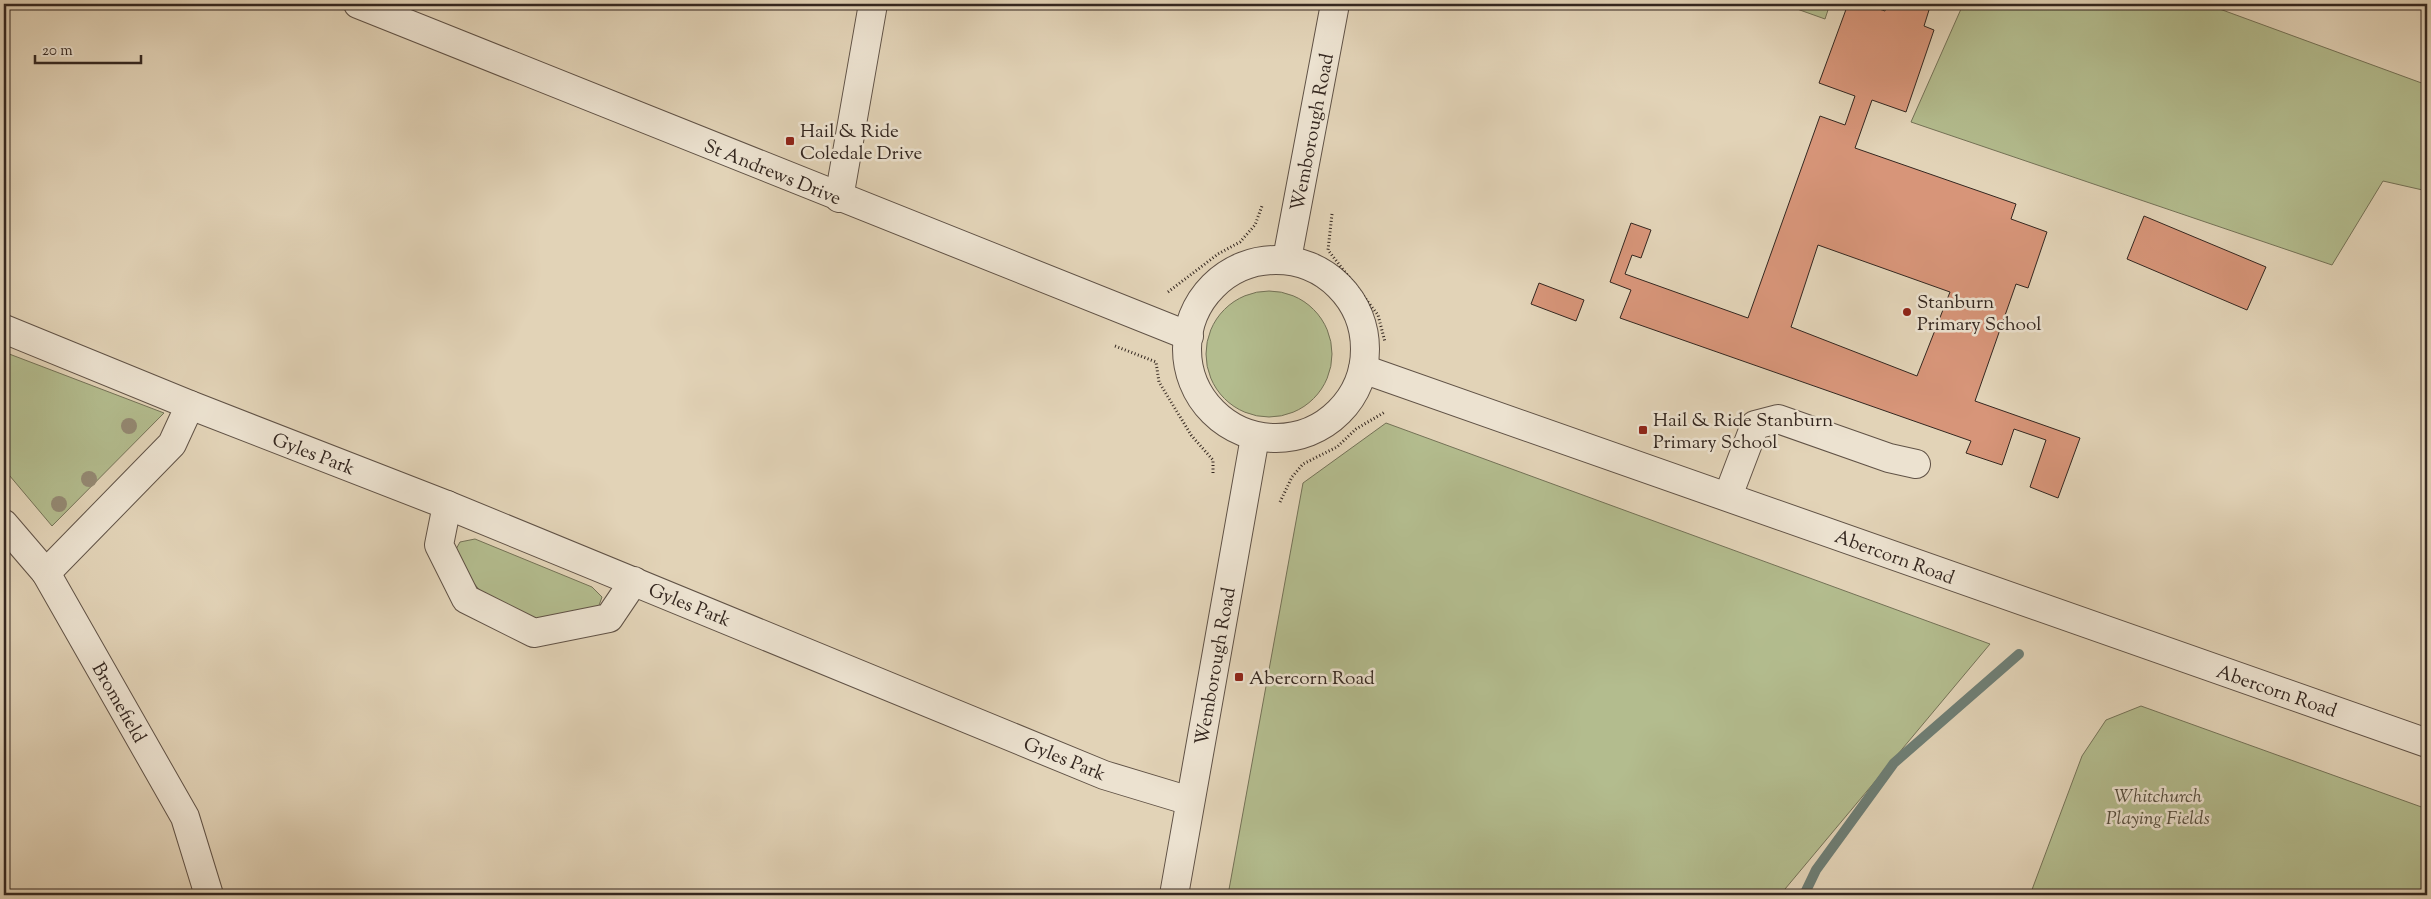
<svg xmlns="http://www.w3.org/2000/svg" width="2431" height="899" font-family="'Sorts Mill Goudy',serif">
  <rect width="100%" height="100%" fill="#e2d3b7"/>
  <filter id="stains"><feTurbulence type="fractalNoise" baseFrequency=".004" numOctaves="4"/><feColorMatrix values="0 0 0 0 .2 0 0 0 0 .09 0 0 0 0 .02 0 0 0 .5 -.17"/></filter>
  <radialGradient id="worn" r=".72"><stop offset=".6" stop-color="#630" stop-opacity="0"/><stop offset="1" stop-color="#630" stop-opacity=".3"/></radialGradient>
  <g fill="#b3bc8e" stroke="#747257">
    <path d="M1783,4h47l-5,15z"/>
    <path d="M1948,4h258l221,81v106l-44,-10 -51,84 -421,-143 50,-113z"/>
    <circle cx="1269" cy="354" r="63"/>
    <path d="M4,352l160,61 -112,113 -48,-57z"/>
    <path d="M1386,423l604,221 -210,251h-552l75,-412z"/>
    <path d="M475,539l117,48 10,10 -5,14 -58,10 -51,-21 -22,-26 -11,-23 5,-9z"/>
    <path d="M2141,706l286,103v86h-397l52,-139 24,-36z"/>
  </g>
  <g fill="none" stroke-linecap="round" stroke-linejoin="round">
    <path stroke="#6e7e75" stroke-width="10" d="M1804,895l12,-25 78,-107 125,-109"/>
  </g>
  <g fill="#d79579" stroke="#342720" fill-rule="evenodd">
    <path d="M1848,4h16l21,7 2,-7h24l18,6 -5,16 10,4 -28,82 -34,-12 -17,48 161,56 -5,15 36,13 -19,56 -12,-4 -41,117 105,37 -22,60 -28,-11 16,-47 -32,-11 -12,36 -36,-12 5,-12 -351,-123 11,-28 -21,-8 21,-59 20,7 -10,28 -9,-3 -7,19 123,44 72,-202 25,9 10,-29 -36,-13zM1818,245l132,47 -33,84 -126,-49z"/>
    <path d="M2144,216l122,51 -19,43 -120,-51z"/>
    <path d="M1539,283l45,17 -8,21 -45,-17z"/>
  </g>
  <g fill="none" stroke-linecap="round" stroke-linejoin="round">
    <g stroke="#605246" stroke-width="30">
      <g id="minor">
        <path d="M358,4l831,332"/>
        <path d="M839,198l34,-194"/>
        <path d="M1287,259l48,-255"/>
        <circle cx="1276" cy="349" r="89"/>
        <path d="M4,329l186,76 257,100 657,270 86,26"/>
        <path d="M1363,369l1064,374"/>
        <path d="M1728,496l27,-71 23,-6 111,39 27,6"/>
        <path d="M447,505l-8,40 27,54 68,34 75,-15 25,-37"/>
        <path d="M4,524l42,49 139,244 24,78"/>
        <path d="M46,573l126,-129 18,-39"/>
        <path d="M1174,895l81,-458"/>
      </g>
    </g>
    <g stroke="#342720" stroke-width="3" stroke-dasharray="1 2.5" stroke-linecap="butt">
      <path d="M1332,214l-4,36 50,65 7,27"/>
      <path d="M1168,292l50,-38 22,-12 15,-17 7,-19"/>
      <path d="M1115,346l41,16 3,20 32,53 22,25v14"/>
      <path d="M1280,502l12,-25 11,-13 34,-17 19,-18 29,-17"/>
    </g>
    <use href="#minor" stroke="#ece2d0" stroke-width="28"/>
  </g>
  <g fill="#948973">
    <circle cx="129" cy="426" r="8"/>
    <circle cx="89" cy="479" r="8"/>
    <circle cx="59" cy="504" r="8"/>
  </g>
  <g fill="#8f2418" stroke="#ece2d0" stroke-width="2">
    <rect x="785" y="136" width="10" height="10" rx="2.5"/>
    <circle cx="1907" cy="312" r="5"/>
    <rect x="1638" y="425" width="10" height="10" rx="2.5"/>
    <rect x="1234" y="672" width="10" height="10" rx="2.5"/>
  </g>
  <g text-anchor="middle" stroke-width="5" stroke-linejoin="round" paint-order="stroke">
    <g font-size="19" fill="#342720" stroke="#ece2d0" text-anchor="start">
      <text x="800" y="137">Hail &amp; Ride<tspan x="800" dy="22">Coledale Drive</tspan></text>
      <text x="1917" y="308">Stanburn<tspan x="1917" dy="22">Primary School</tspan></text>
      <text x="1653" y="426">Hail &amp; Ride Stanburn<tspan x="1653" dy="22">Primary School</tspan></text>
      <text x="1249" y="684">Abercorn Road</text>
    </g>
    <g font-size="19" fill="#342720" stroke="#ece2d0">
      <text transform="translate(1311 132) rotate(-79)" y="7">Wemborough Road</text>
      <text transform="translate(773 171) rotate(22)" y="7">St Andrews Drive</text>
      <text transform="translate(314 453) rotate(21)" y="7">Gyles Park</text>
      <text transform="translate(1895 556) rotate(20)" y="7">Abercorn Road</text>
      <text transform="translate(690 604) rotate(22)" y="7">Gyles Park</text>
      <text transform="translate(1214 666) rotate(-80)" y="7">Wemborough Road</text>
      <text transform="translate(2277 690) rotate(19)" y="7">Abercorn Road</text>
      <text transform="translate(120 702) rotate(60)" y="7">Bromefield</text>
      <text transform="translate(1065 758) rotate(22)" y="7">Gyles Park</text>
    </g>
    <g font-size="19" font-style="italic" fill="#544c3c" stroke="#ece2d0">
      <text x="2158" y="802">Whitchurch<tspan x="2158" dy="22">Playing Fields</tspan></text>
    </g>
  </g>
  <rect width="2431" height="899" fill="none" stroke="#e2d3b7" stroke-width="20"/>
  <rect x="5" y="5" width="2421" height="889" fill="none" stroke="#342720" stroke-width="2.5"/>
  <rect x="10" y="10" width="2411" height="879" fill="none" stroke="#342720"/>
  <path d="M35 55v8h106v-8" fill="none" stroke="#342720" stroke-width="2.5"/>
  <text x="42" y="55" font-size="15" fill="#342720" stroke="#ece2d0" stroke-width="4" paint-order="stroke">20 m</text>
  <rect width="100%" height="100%" filter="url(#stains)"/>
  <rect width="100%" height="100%" fill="url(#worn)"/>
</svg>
